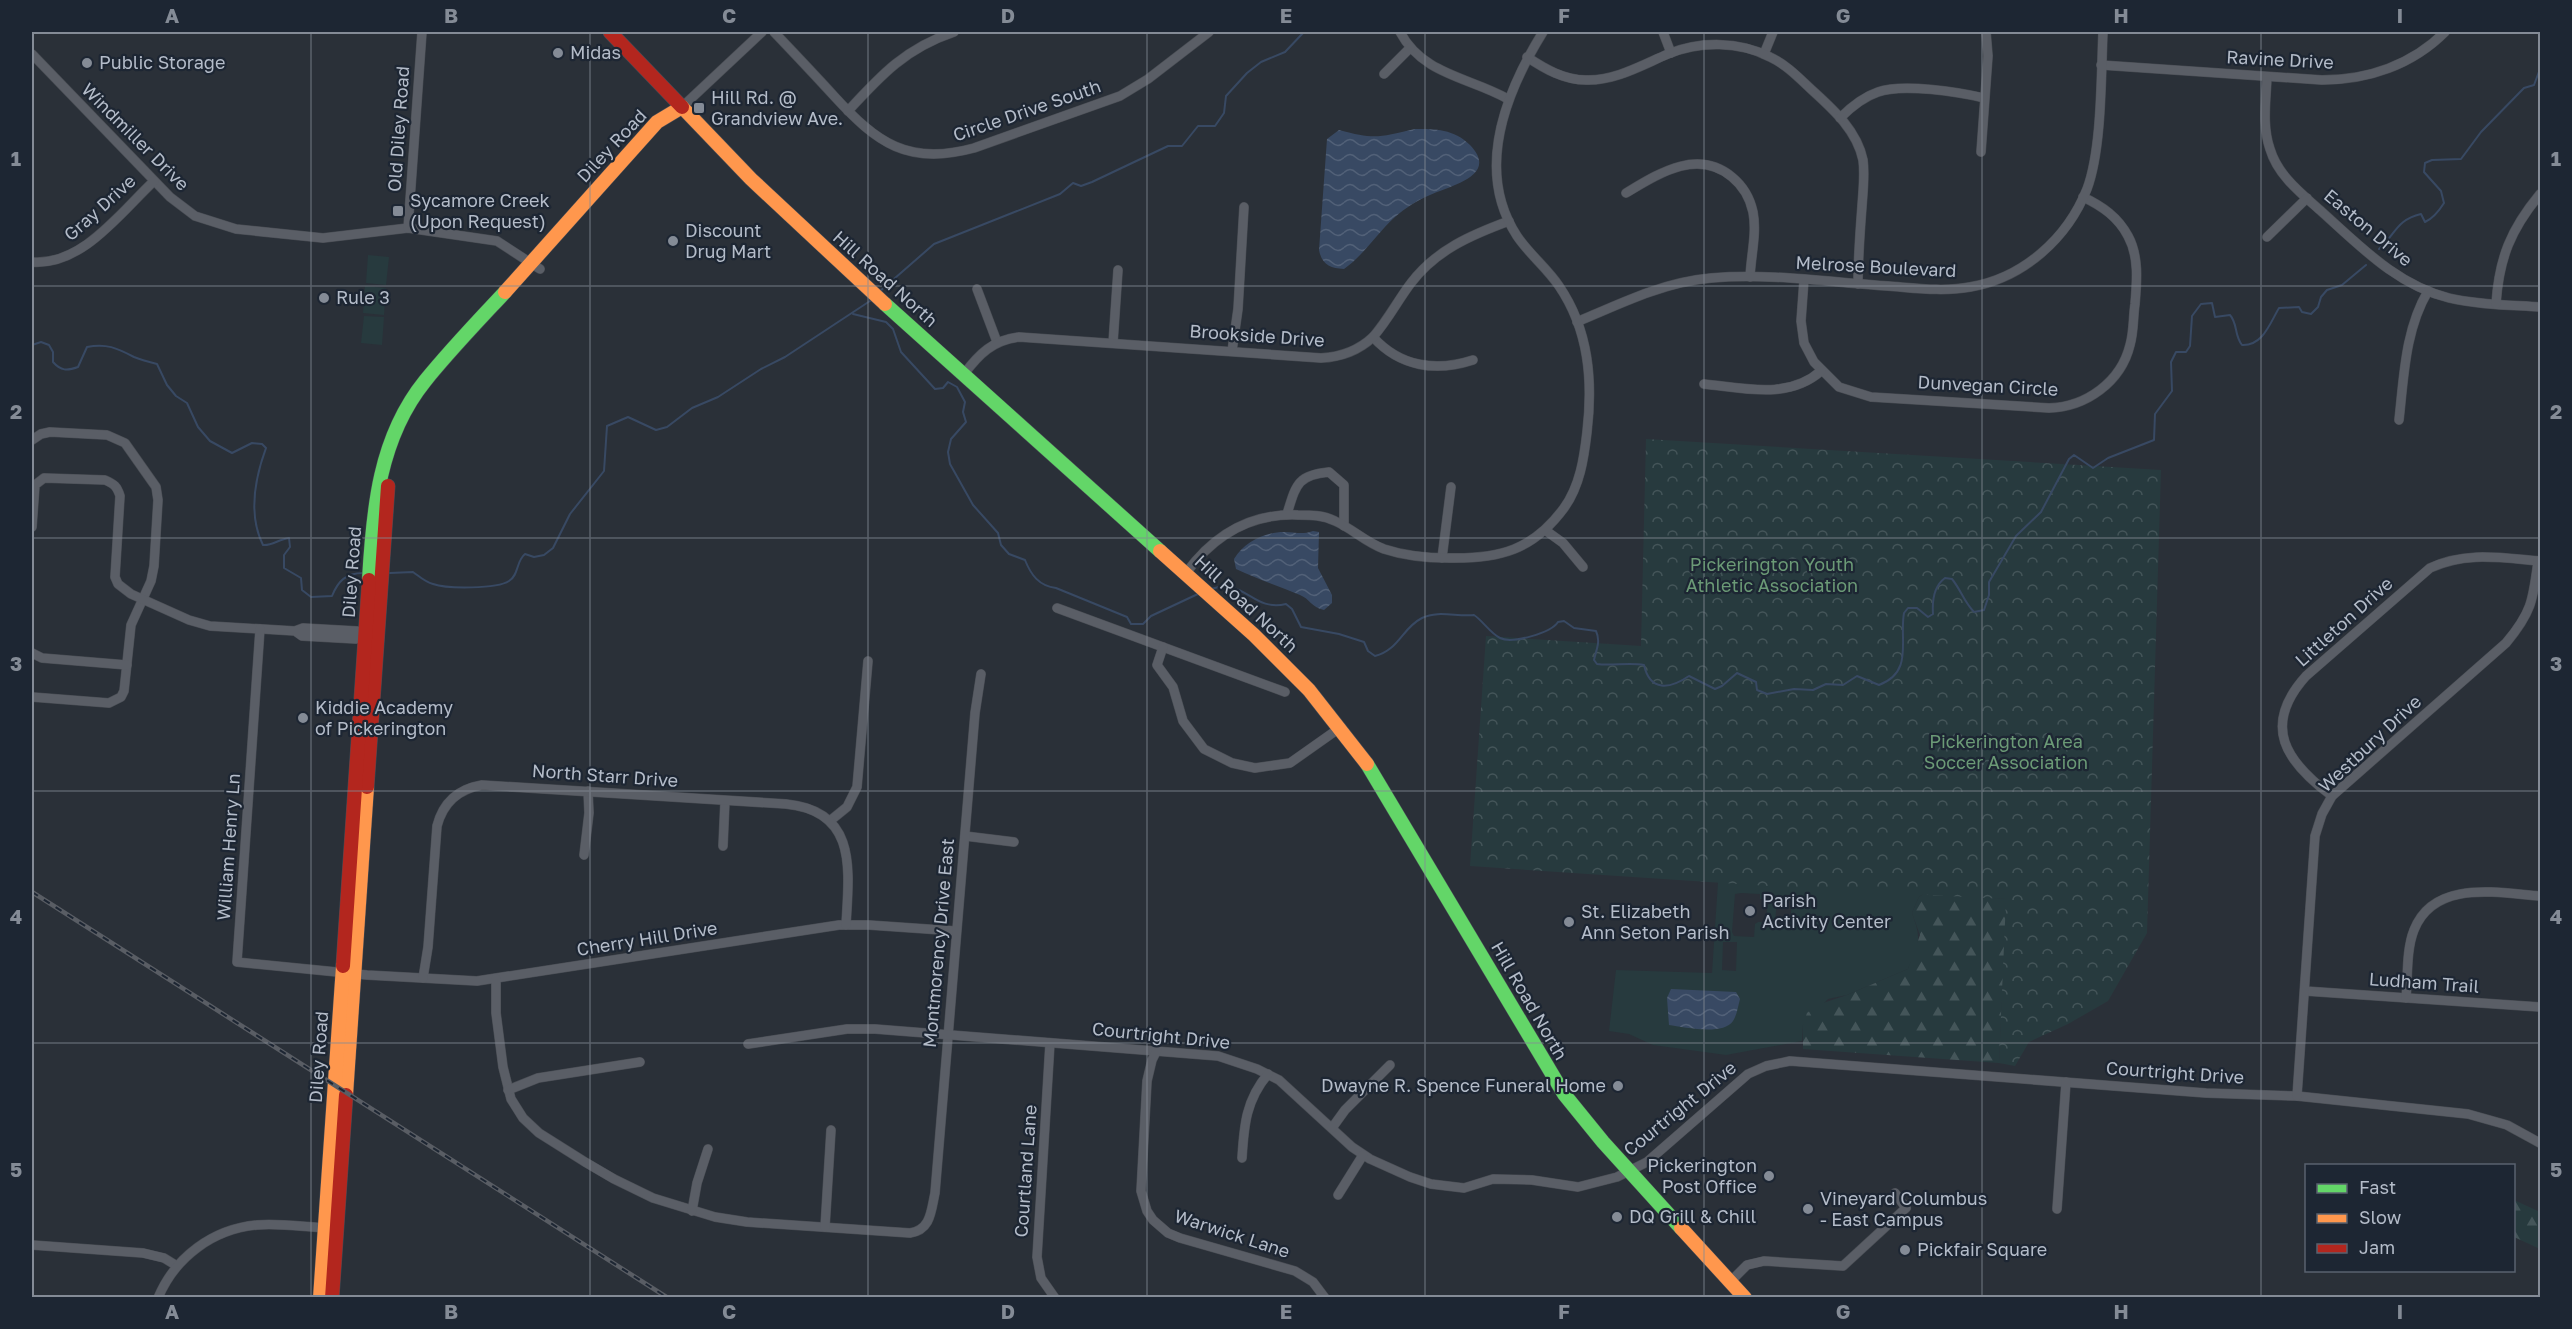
<svg xmlns="http://www.w3.org/2000/svg" width="2572" height="1329" font-family="'Golos Text',sans-serif">
  <defs>
    <pattern id="forest-firs" width="22" height="20" patternUnits="userSpaceOnUse" patternTransform="scale(1.5)"><rect width="22" height="20" fill="#273a3e"/><path d="M5 1l3.5 6h-7zM16 11l3.5 6h-7z" fill="#445559"/></pattern>
    <pattern id="park-crowns" width="20" height="18" patternUnits="userSpaceOnUse" patternTransform="scale(1.5)"><rect width="20" height="18" fill="#273a3e"/><path d="M2 6a3 3 0 1 1 6 0M12 15a3 3 0 1 1 6 0" fill="none" stroke="#445559"/></pattern>
    <pattern id="water-waves" width="16" height="10" patternUnits="userSpaceOnUse" patternTransform="scale(1.5)"><rect width="16" height="10" fill="#384963"/><path d="M0 5q4-4 8 0t8 0" fill="none" stroke="#526178"/></pattern>
  </defs>
  <rect width="100%" height="100%" fill="#2a3038"/>
  <g fill="#273a3e" fill-rule="evenodd">
    <path d="M368,255l21,2 -3,28 -20,-2z"/>
    <path d="M365,286l21,2 -2,27 -21,-2z"/>
    <path d="M364,316l20,1 -2,28 -21,-2z"/>
    <path d="M1718,882l207,11 -6,4 -7,16c10,27 7,31 -4,56l-61,26 -19,4 -25,26 -1,16 -76,14 -73,-10 -24,-11 -20,-3 7,-61 96,3zM1741,893l19,1v5h8l-2,23h-8l-3,2 -1,13 -20,-1 -2,-4 3,-38zM1777,898l15,1 -2,26 -15,-1zM1723,942h14l-1,29 -14,-1z"/>
  </g>
  <g fill="url(#forest-firs)">
    <path d="M1925,893l82,6 -8,164 -196,-14v-24l4,-12 10,-8 30,-10 61,-26 12,-34 -8,-22 7,-16z"/>
    <path d="M2514,1200l26,12v37l-26,-12z"/>
  </g>
  <path fill="url(#park-crowns)" d="M1646,439l515,31 -14,463 -39,68 -40,23 -39,18 -14,24 -16,-3 7,-164 -194,-10 -342,-23 16,-230 155,10z"/>
  <g fill="url(#water-waves)">
    <path d="M1415,129c20,0 39,0 55,16 30,31 -21,41 -40,50 -12,5 -25,13 -35,22 -18,16 -31,38 -51,52 -14,-1 -22,-4 -25,-19l8,-111 12,-9c36,10 41,7 76,-1z"/>
    <path d="M1313,531l6,1 -1,36 14,27v8l-8,7c-13,-3 -14,-11 -24,-15 -21,-9 -43,-16 -64,-26l-2,-10c10,-17 31,-27 50,-27 11,0 18,3 29,-1z"/>
    <path d="M1671,989l65,3 4,7c-2,7 -3,16 -7,22 -10,15 -49,6 -64,4l-2,-27z"/>
  </g>
  <g fill="none" stroke-linecap="round" stroke-linejoin="round">
    <g stroke="#384963" stroke-width="2">
      <path d="M2379,249c17,-15 17,-29 42,-35l4,8c9,-4 14,-11 19,-19l-3,-12 -17,-19 1,-9 7,-3 29,-1 20,-27 43,-44 10,-3 6,-16"/>
      <path d="M879,292l55,-48 126,-50 13,-11 8,3 11,-4 76,-36h14l16,-20h17l9,-13 2,-17 21,-23 14,-11 24,-10 19,-20"/>
      <path d="M853,314l33,8 7,7 8,23 34,37 8,-1 5,-6 9,5 8,15 -2,10 3,10 -15,17 -3,13 2,12 23,41 25,28 3,12 8,9 16,6c6,15 14,26 31,28l71,29 4,7h12l8,-8 49,-23"/>
      <path d="M32,345l9,-3 8,3 4,7v10c8,9 14,9 25,5l9,-20c19,-4 30,1 47,10 7,3 15,5 23,7l10,21 9,11 11,7 11,24 12,14 22,12 20,-10 10,1 4,4c-11,30 -18,67 -3,97 9,1 16,-6 26,-7l1,9 -6,8v13l17,10 1,12 9,7 21,-1c6,-15 14,-23 31,-23"/>
      <path d="M390,573l23,-1c7,5 12,10 20,12 14,5 64,5 76,-3 10,-6 7,-20 16,-27l9,3 10,-2 9,-7 17,-34 34,-43 3,-45 21,-9 28,13 11,-3 25,-19 26,-11 43,-28 24,-12 88,-58"/>
      <path d="M1211,589c35,-11 41,23 75,15l6,5 9,18 38,7 25,8 4,9 7,5c24,-6 27,-28 47,-38 16,-8 35,-1 52,-3 9,6 16,18 26,23 12,6 51,-5 58,-16l6,-1 10,7 22,3c5,11 0,19 -2,29l3,4c16,2 32,-2 47,1 6,27 26,24 45,11l26,13 7,-3 15,-13 19,9 1,8 10,4 27,-5 19,1 13,-6 17,1 14,-9 22,9c35,-13 20,-45 25,-72l4,-5h9l11,9 5,-3c-1,-14 1,-28 12,-36l7,1c9,11 12,23 22,33l10,-2 5,-15v-13l27,-46 25,-24 28,-53 5,-4 19,13 15,-10 46,-18 1,-26 17,-23 -1,-29 5,-10h10l4,-6 2,-30 9,-12 11,-1 3,14 15,-2c8,9 4,20 12,30 21,1 28,-22 37,-37l20,-1 3,5 9,2 7,-7 3,-10 6,-7 15,-5 24,-20"/>
    </g>
    <g stroke="#484c53" stroke-width="10">
      <g id="street">
        <path d="M774,32c20,21 40,42 60,64 43,47 74,70 140,52l146,-52 28,-17 61,-47"/>
        <path d="M1400,32c23,43 69,45 108,67"/>
        <path d="M1663,32l8,21"/>
        <path d="M32,54l138,143 25,19 41,13 87,9 85,-10 89,13 43,28"/>
        <path d="M1764,54l9,-22"/>
        <path d="M1527,57c18,12 37,23 59,23 29,1 56,-15 82,-26 32,-13 71,-13 102,3 17,8 29,21 43,34 21,19 44,40 50,69 2,15 0,31 -1,46 -2,26 -4,52 -4,78"/>
        <path d="M2101,65l221,15c46,0 90,-15 123,-48"/>
        <path d="M1384,74l26,-26"/>
        <path d="M2267,77c-1,24 -5,49 3,72 8,27 32,45 52,63 39,35 75,73 127,86 30,7 61,7 91,9"/>
        <path d="M682,107l80,-75"/>
        <path d="M848,111c33,-36 58,-63 106,-79"/>
        <path d="M1840,118c11,-11 23,-21 38,-26 24,-9 81,0 106,6"/>
        <path d="M1981,152l7,-96 -2,-24"/>
        <path d="M1626,193c32,-19 71,-45 106,-16 11,9 18,21 21,35 4,21 -2,43 -3,65"/>
        <path d="M408,228l14,-196"/>
        <path d="M2267,237l40,-39"/>
        <path d="M32,262c50,4 88,-49 122,-81"/>
        <path d="M1804,280l-3,41 3,22 10,19 25,25 32,10 178,11c37,-1 72,-26 81,-63 4,-14 3,-28 5,-41 2,-23 4,-48 -7,-68 -10,-19 -26,-30 -45,-39"/>
        <path d="M977,289l20,53"/>
        <path d="M2496,304c3,-46 15,-75 44,-110"/>
        <path d="M1577,322c44,-19 87,-40 134,-44 59,-5 118,4 177,8 27,2 55,6 82,1 53,-9 97,-48 117,-98 15,-40 14,-113 16,-157"/>
        <path d="M1373,337c27,30 63,35 100,23"/>
        <path d="M1113,343l5,-73"/>
        <path d="M1232,351l6,-42 6,-102"/>
        <path d="M964,374c15,-20 29,-34 55,-37l302,21c21,-1 37,-7 52,-21 15,-17 25,-37 38,-54 25,-33 60,-48 98,-62"/>
        <path d="M1704,384c40,4 84,16 117,-13"/>
        <path d="M2399,420c5,-44 6,-90 29,-129"/>
        <path d="M32,440l9,-6 9,-2 57,3 18,8 31,44 2,13 -4,66 -3,15 -20,44 -7,66 -3,6 -12,6 -77,-6"/>
        <path d="M1287,514c9,-29 10,-39 42,-42l15,13v41"/>
        <path d="M32,527l3,-42 9,-7 61,2c9,4 12,6 15,16l-5,81 3,7 13,10 58,26 21,6 85,5 8,-3 54,3 5,4 -6,4 -54,-3 -7,-5"/>
        <path d="M1545,530l18,13 20,24"/>
        <path d="M1442,558l9,-71"/>
        <path d="M1186,573c28,-38 65,-60 112,-58 13,0 25,0 37,6 18,8 30,21 49,28 21,7 44,9 65,9 51,1 84,-8 115,-50 16,-22 20,-50 23,-76 6,-51 2,-102 -28,-146 -12,-18 -30,-32 -42,-50 -43,-66 -10,-146 26,-204"/>
        <path d="M1057,608l228,84"/>
        <path d="M260,629l-23,333 130,13 110,6 362,-56h30l87,6"/>
        <path d="M1163,647l-6,18 16,22 10,34 21,28 28,14 23,5 35,-5 51,-36"/>
        <path d="M32,653l10,5 85,7"/>
        <path d="M2332,796c-46,-34 -71,-70 -26,-120l124,-108c36,-17 72,-10 110,-7"/>
        <path d="M831,820l16,-13 10,-20 11,-126"/>
        <path d="M965,836l49,6"/>
        <path d="M723,846l2,-45"/>
        <path d="M584,855l5,-42 -1,-22"/>
        <path d="M423,978l5,-31 9,-121c6,-23 21,-37 45,-41l304,19c72,7 63,66 60,121"/>
        <path d="M496,979v34l7,54 8,32 12,19 16,15 46,29 29,17 39,19 62,19 32,5 163,11c21,-3 21,-22 25,-40l40,-480 6,-39"/>
        <path d="M2305,991l235,16"/>
        <path d="M2406,998c2,-21 0,-48 8,-68 20,-51 84,-37 126,-34"/>
        <path d="M1050,1043l-13,214 4,21 14,20"/>
        <path d="M748,1044l99,-15h28l343,27 39,13 22,11 73,67 18,12 40,18 21,7 33,4 29,-9 39,1 46,7 39,-10 30,-15 101,-88 18,-8 24,-5 416,32 91,3 171,18 39,11 33,18"/>
        <path d="M1157,1050l-5,10 -5,21 -6,110 6,20 6,9 15,13 12,5 115,33 18,11 12,16"/>
        <path d="M508,1090l30,-12 102,-16"/>
        <path d="M2297,1096l18,-260 7,-22 10,-18 174,-153c26,-31 27,-43 32,-82"/>
        <path d="M1332,1128l13,-18 45,-45"/>
        <path d="M1242,1158c2,-33 4,-58 26,-84"/>
        <path d="M1338,1195l25,-40"/>
        <path d="M2057,1209l9,-127"/>
        <path d="M692,1211l5,-28 11,-34"/>
        <path d="M825,1227l6,-97"/>
        <path d="M32,1245l111,8 21,5 13,8"/>
        <path d="M1730,1282l17,-17 17,-4 79,5 63,-58 -11,-15"/>
        <path d="M158,1298c17,-41 55,-69 99,-73 23,-2 46,2 69,3"/>
      </g>
    </g>
    <g stroke="#484c55" stroke-width="15">
      <g id="fast">
        <path d="M885,304l275,247"/>
        <path d="M369,580c4,-71 10,-142 56,-199 25,-31 53,-60 80,-89"/>
        <path d="M1367,764l197,330 39,48 78,86"/>
      </g>
    </g>
    <g stroke="#484c55" stroke-width="15">
      <g id="slow">
        <path d="M682,107l69,72 134,125"/>
        <path d="M505,292l152,-170 25,-15"/>
        <path d="M1160,551l94,84 55,55 58,74"/>
        <path d="M346,1095l21,-308"/>
        <path d="M1681,1228l64,70"/>
        <path d="M320,1298l23,-332"/>
      </g>
    </g>
    <g stroke="#484c55" stroke-width="15">
      <g id="jam">
        <path d="M610,32l72,75"/>
        <path d="M367,787l21,-301"/>
        <path d="M343,966l26,-386"/>
        <path d="M332,1298l14,-203"/>
      </g>
    </g>
    <use href="#street" stroke="#5a5e66" stroke-width="9"/>
    <use href="#fast" stroke="#63d668" stroke-width="14"/>
    <use href="#slow" stroke="#ff974d" stroke-width="14"/>
    <use href="#jam" stroke="#b3261e" stroke-width="14"/>
    <g stroke="#595d64" stroke-width="4.5">
      <path id="rail" d="M32,892l636,406"/>
    </g>
    <use href="#rail" stroke="#1d2633" stroke-width="2" stroke-dasharray="7" stroke-linecap="butt"/>
  </g>
  <path fill="none" stroke="#848b96" stroke-width="1.5" stroke-opacity="0.55" d="M311,32v1266M590,32v1266M868,32v1266M1147,32v1266M1425,32v1266M1704,32v1266M1982,32v1266M2261,32v1266M32,286h2508M32,538h2508M32,791h2508M32,1043h2508"/>
  <g fill="#848b96" stroke="#1d2633" stroke-width="2">
    <circle cx="558" cy="53" r="6"/>
    <circle cx="87" cy="63" r="6"/>
    <rect x="693" y="102" width="12" height="12" rx="3"/>
    <rect x="392" y="205" width="12" height="12" rx="3"/>
    <circle cx="673" cy="241" r="6"/>
    <circle cx="324" cy="298" r="6"/>
    <circle cx="303" cy="718" r="6"/>
    <circle cx="1750" cy="911" r="6"/>
    <circle cx="1569" cy="922" r="6"/>
    <circle cx="1618" cy="1086" r="6"/>
    <circle cx="1769" cy="1176" r="6"/>
    <circle cx="1808" cy="1209" r="6"/>
    <circle cx="1617" cy="1217" r="6"/>
    <circle cx="1905" cy="1250" r="6"/>
  </g>
  <g text-anchor="middle" stroke-width="4.5" stroke-linejoin="round" paint-order="stroke">
    <g font-size="18" fill="#b4bcc9" stroke="#1d2633" text-anchor="start">
      <text x="570" y="59">Midas</text>
      <text x="99" y="69">Public Storage</text>
      <text x="711" y="104">Hill Rd. @<tspan x="711" dy="21">Grandview Ave.</tspan></text>
      <text x="410" y="207">Sycamore Creek<tspan x="410" dy="21">(Upon Request)</tspan></text>
      <text x="685" y="237">Discount<tspan x="685" dy="21">Drug Mart</tspan></text>
      <text x="336" y="304">Rule 3</text>
      <text x="315" y="714">Kiddie Academy<tspan x="315" dy="21">of Pickerington</tspan></text>
      <text x="1762" y="907">Parish<tspan x="1762" dy="21">Activity Center</tspan></text>
      <text x="1581" y="918">St. Elizabeth<tspan x="1581" dy="21">Ann Seton Parish</tspan></text>
      <text x="1606" y="1092" text-anchor="end">Dwayne R. Spence Funeral Home</text>
      <text x="1757" y="1172" text-anchor="end">Pickerington<tspan x="1757" dy="21">Post Office</tspan></text>
      <text x="1820" y="1205">Vineyard Columbus<tspan x="1820" dy="21">- East Campus</tspan></text>
      <text x="1629" y="1223">DQ Grill &amp; Chill</text>
      <text x="1917" y="1256">Pickfair Square</text>
    </g>
    <g font-size="18" fill="#b4bcc9" stroke="#1d2633">
      <text transform="translate(2280 60) rotate(3)" y="6">Ravine Drive</text>
      <text transform="translate(1027 111) rotate(-19)" y="6">Circle Drive South</text>
      <text transform="translate(399 129) rotate(-86)" y="6">Old Diley Road</text>
      <text transform="translate(135 137) rotate(45)" y="6">Windmiller Drive</text>
      <text transform="translate(612 146) rotate(-47)" y="6">Diley Road</text>
      <text transform="translate(100 208) rotate(-42)" y="6">Gray Drive</text>
      <text transform="translate(2368 228) rotate(40)" y="6">Easton Drive</text>
      <text transform="translate(1876 267) rotate(3)" y="6">Melrose Boulevard</text>
      <text transform="translate(885 279) rotate(42)" y="6">Hill Road North</text>
      <text transform="translate(1257 336) rotate(4)" y="6">Brookside Drive</text>
      <text transform="translate(1988 386) rotate(3)" y="6">Dunvegan Circle</text>
      <text transform="translate(352 572) rotate(-86)" y="6">Diley Road</text>
      <text transform="translate(1246 604) rotate(43)" y="6">Hill Road North</text>
      <text transform="translate(2344 622) rotate(-42)" y="6">Littleton Drive</text>
      <text transform="translate(2370 744) rotate(-43)" y="6">Westbury Drive</text>
      <text transform="translate(605 776) rotate(4)" y="6">North Starr Drive</text>
      <text transform="translate(229 847) rotate(-86)" y="6">William Henry Ln</text>
      <text transform="translate(647 939) rotate(-9)" y="6">Cherry Hill Drive</text>
      <text transform="translate(939 943) rotate(-85)" y="6">Montmorency Drive East</text>
      <text transform="translate(2424 983) rotate(4)" y="6">Ludham Trail</text>
      <text transform="translate(1529 1001) rotate(60)" y="6">Hill Road North</text>
      <text transform="translate(1161 1036) rotate(6)" y="6">Courtright Drive</text>
      <text transform="translate(319 1057) rotate(-86)" y="6">Diley Road</text>
      <text transform="translate(2175 1073) rotate(4)" y="6">Courtright Drive</text>
      <text transform="translate(1680 1109) rotate(-39)" y="6">Courtright Drive</text>
      <text transform="translate(1026 1171) rotate(-86)" y="6">Courtland Lane</text>
      <text transform="translate(1232 1234) rotate(18)" y="6">Warwick Lane</text>
    </g>
    <g font-size="18" fill="#6b9a76" stroke="#1d2633">
      <text x="1772" y="571">Pickerington Youth<tspan x="1772" dy="21">Athletic Association</tspan></text>
      <text x="2006" y="748">Pickerington Area<tspan x="2006" dy="21">Soccer Association</tspan></text>
    </g>
  </g>
  <rect width="2572" height="1329" fill="none" stroke="#1d2633" stroke-width="66"/>
  <rect x="2305" y="1164" width="210" height="108" fill="#1d2633" stroke="#59626f" stroke-width="1.5"/>
  <rect x="2317" y="1184" width="30" height="9" fill="#63d668" stroke="#59626f" stroke-width="1.5"/>
  <text x="2359" y="1194" font-size="18" fill="#b4bcc9">Fast</text>
  <rect x="2317" y="1214" width="30" height="9" fill="#ff974d" stroke="#59626f" stroke-width="1.5"/>
  <text x="2359" y="1224" font-size="18" fill="#b4bcc9">Slow</text>
  <rect x="2317" y="1244" width="30" height="9" fill="#b3261e" stroke="#59626f" stroke-width="1.5"/>
  <text x="2359" y="1254" font-size="18" fill="#b4bcc9">Jam</text>
  <rect x="33" y="33" width="2506" height="1263" fill="none" stroke="#848b96" stroke-width="2"/>
  <g font-size="20" text-anchor="middle" font-weight="bold" fill="#848b96">
    <text x="172" y="23">A</text>
    <text x="451" y="23">B</text>
    <text x="729" y="23">C</text>
    <text x="1008" y="23">D</text>
    <text x="1286" y="23">E</text>
    <text x="1564" y="23">F</text>
    <text x="1843" y="23">G</text>
    <text x="2121" y="23">H</text>
    <text x="2400" y="23">I</text>
    <text x="16" y="166">1</text>
    <text x="2556" y="166">1</text>
    <text x="16" y="419">2</text>
    <text x="2556" y="419">2</text>
    <text x="16" y="671">3</text>
    <text x="2556" y="671">3</text>
    <text x="16" y="924">4</text>
    <text x="2556" y="924">4</text>
    <text x="16" y="1177">5</text>
    <text x="2556" y="1177">5</text>
    <text x="172" y="1319">A</text>
    <text x="451" y="1319">B</text>
    <text x="729" y="1319">C</text>
    <text x="1008" y="1319">D</text>
    <text x="1286" y="1319">E</text>
    <text x="1564" y="1319">F</text>
    <text x="1843" y="1319">G</text>
    <text x="2121" y="1319">H</text>
    <text x="2400" y="1319">I</text>
  </g>
</svg>
